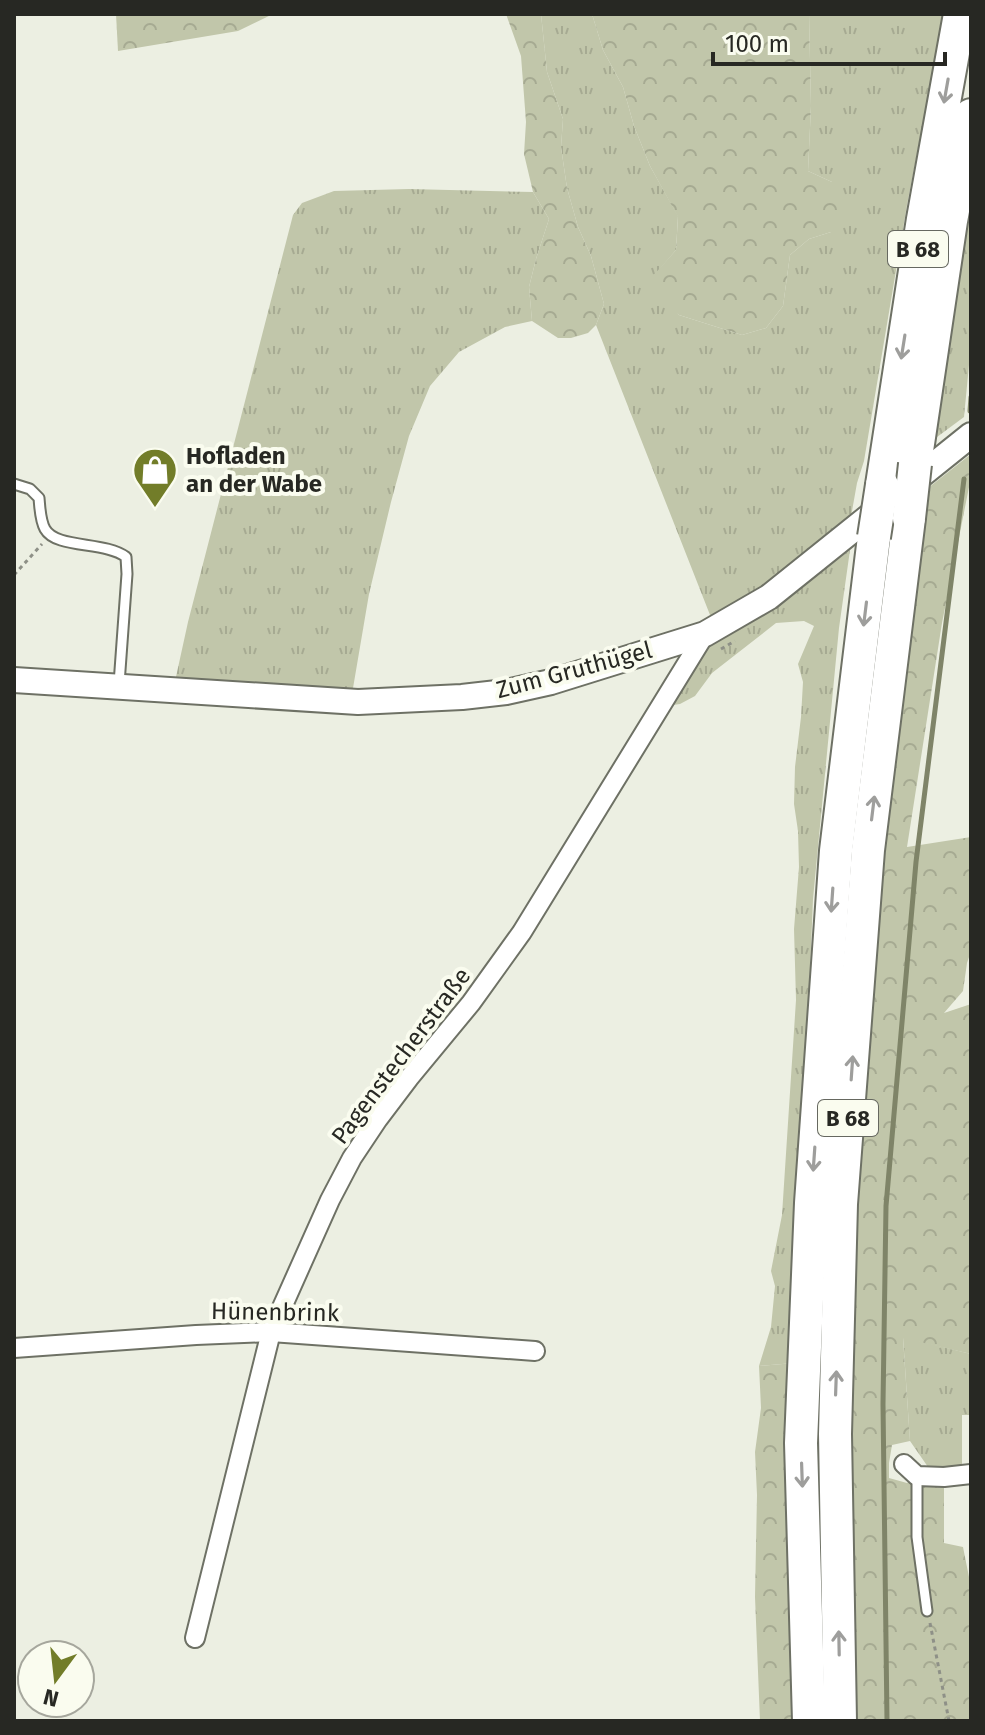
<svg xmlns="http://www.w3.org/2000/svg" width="985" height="1735" font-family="'Fira Sans',sans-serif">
  <defs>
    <pattern id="grass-tufts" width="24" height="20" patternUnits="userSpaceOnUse" patternTransform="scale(2)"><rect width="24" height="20" fill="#c1c6aa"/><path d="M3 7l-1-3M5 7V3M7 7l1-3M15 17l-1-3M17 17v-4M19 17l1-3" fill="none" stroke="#a6aa92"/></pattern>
    <pattern id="forest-crowns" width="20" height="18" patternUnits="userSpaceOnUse" patternTransform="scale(2)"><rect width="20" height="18" fill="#c1c6aa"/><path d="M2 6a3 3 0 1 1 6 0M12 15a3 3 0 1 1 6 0" fill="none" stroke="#a6aa92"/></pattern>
  </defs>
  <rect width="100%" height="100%" fill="#ecefe2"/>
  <g fill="url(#grass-tufts)">
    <path d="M541,14h51l11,36 20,37 11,39 16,40 28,50 -2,34 -23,27 26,38 63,20 24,-7 17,-22 7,-51 19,-16 22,-7 1,-50 -24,-11 3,-65 -2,-92h135l-37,191 -43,256 -7,22 -8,45 -36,27 -101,65 -116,-295 8,-21 -13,-48 -13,-29 -11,-39 -6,-41 2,-28 -16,-47z"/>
    <path d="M971,181v163l-7,73 -31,23z"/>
    <path d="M409,189l124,3 16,27 -13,40 -7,28 3,34 -27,6 -46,25 -29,34 -21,50 -18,66 -22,92 -17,100 -178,-8 14,-64 105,-407 9,-12 32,-12z"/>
    <path d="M850,550l-11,78 -26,271 -19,464 -35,3 12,-39 4,-41 -4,-15 11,-56 14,-215 -2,-71 5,-62 -1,-36 -4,-27 1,-37 6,-50 2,-35 -5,-18 16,-38 -10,-5 -28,2 -64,50 -17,23 -15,8 -7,1 -3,-5 23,-38 25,-25 66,-37z"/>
    <path d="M903,1337l68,17v61h-9v54l-34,-2 -18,-26z"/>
  </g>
  <g fill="url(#forest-crowns)">
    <path d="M116,14h157l-35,17 -120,20z"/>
    <path d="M506,14h35l6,58 16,47 -2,28 6,41 11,39 13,29 13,48 -8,21 -8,8 -17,5h-13l-26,-17 -3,-34 7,-28 13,-40 -16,-27 -9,-38 2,-32 -5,-66z"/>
    <path d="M592,14h217l2,92 -3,65 24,11 9,22 -10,28 -22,7 -19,16 -7,51 -17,22 -24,7 -63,-20 -16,-17 -11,-21 24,-27 2,-33 -28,-51 -16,-40 -11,-39 -20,-37z"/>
    <path d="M971,454v23l-29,146 -35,224 64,-10v114l-4,12 -4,28 -19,22 27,-9v350l-68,-16 7,103 -18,4 -3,18v15l18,5 10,-7 27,1v66l19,4 6,30h2v144h-118l-3,-126 1,-336 29,-406 43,-361z"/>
    <path d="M794,1363v358h-34l-5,-124 2,-102 -2,-43 6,-44 -2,-42z"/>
  </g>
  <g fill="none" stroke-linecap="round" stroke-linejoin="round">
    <g stroke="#7f8468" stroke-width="5">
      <path d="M970,411l1,-14"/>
      <path d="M887,1721l-4,-317 3,-198 30,-344 48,-383"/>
    </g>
    <g stroke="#6e7165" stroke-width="13">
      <g id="lane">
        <path d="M14,484l16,5 9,9c1,10 1,22 6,31 11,20 60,12 81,28l1,17 -8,110"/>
        <path d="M917,1476v61l10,74"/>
      </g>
    </g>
    <g stroke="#6e7165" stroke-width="22">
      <g id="street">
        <path d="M14,1348l182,-13 75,-3 264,19"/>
        <path d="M904,1464l13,12 27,1 27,-3"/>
        <path d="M195,1638l76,-306 59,-132 22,-42 26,-39 31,-41 62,-75 51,-71 183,-298"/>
      </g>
    </g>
    <g stroke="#6e7165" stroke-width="28">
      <path id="secondary" d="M14,680l344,22 104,-5 44,-5 45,-10 154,-48 64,-37 202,-162"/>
    </g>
    <g stroke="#6e7165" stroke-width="36">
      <g id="highway">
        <path d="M915,464l36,-243 20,-106"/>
        <path d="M882,485l41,-266 37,-205"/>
        <path d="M809,1721l-8,-278 10,-240 25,-352 38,-314"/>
        <path d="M840,1721l-5,-287 6,-230 27,-354 41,-332"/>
      </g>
    </g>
    <g stroke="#8e9087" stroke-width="3" stroke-dasharray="4 4" stroke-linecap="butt">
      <path d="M14,575l28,-31"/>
      <path d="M721,649l14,-8"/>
      <path d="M930,1623l19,98"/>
    </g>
    <use href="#lane" stroke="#fff" stroke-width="9"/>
    <use href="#street" stroke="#fff" stroke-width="18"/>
    <use href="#secondary" stroke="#fff" stroke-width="24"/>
    <use href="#highway" stroke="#fff" stroke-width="32"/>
    <g stroke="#6e7165" stroke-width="36" stroke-linecap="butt">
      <g id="highway-bridge">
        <path d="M909,518l6,-54"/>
        <path d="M874,537l8,-52"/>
      </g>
    </g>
    <use href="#highway-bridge" stroke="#fff" stroke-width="32"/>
  </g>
  <defs><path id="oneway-shaft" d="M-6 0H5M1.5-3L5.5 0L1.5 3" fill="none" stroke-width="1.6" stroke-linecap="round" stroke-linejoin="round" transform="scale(2)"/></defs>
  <g stroke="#9e9e9c">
    <use href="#oneway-shaft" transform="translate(946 91) rotate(100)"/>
    <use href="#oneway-shaft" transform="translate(903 347) rotate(99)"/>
    <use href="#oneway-shaft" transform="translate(865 614) rotate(97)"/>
    <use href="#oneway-shaft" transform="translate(873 808) rotate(-83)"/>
    <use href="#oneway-shaft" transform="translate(832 900) rotate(94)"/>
    <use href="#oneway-shaft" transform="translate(852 1068) rotate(-86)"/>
    <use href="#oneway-shaft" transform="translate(814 1159) rotate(94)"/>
    <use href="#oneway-shaft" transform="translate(836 1383) rotate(-88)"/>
    <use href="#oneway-shaft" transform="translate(802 1475) rotate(88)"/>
    <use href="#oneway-shaft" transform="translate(839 1643) rotate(-91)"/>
  </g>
  <defs>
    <g id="shop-pin" transform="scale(2.3)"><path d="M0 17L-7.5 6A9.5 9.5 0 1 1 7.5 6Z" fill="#727d29" stroke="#fafcef"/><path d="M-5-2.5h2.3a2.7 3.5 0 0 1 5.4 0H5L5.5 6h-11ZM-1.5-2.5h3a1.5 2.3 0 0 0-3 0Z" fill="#fff"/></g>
  </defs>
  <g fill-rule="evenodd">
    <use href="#shop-pin" x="155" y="470"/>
  </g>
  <g text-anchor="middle" stroke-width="8" stroke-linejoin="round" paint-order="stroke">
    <g fill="#fafcef" stroke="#666860" stroke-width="2">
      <rect x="888" y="231" width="60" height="36" rx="6"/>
      <rect x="818" y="1100" width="60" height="36" rx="6"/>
    </g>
    <g font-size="22" font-weight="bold" fill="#272823">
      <text x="918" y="257">B 68</text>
      <text x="848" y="1126">B 68</text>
    </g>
    <g font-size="24" font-weight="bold" fill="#272823" stroke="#fafcef" text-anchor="start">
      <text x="186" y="464">Hofladen<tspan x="186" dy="28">an der Wabe</tspan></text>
    </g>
    <g font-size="24" fill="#272823" stroke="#fafcef">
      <text transform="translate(574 670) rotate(-15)" y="8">Zum Gruthügel</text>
      <text transform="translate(401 1056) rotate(-53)" y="8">Pagenstecherstraße</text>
      <text transform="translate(275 1312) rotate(1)" y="8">Hünenbrink</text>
    </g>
  </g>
  <rect width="985" height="1735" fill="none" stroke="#272823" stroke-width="32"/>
  <g transform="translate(56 1679) rotate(195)"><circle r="38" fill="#fafcef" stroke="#a6a79d" stroke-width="2"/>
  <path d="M0-6L14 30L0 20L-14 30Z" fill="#727d29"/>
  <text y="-12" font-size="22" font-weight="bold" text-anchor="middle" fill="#272823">N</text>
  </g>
  <path d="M713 52v12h232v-12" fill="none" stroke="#272823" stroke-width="4"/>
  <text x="725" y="52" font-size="24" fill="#272823" stroke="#fafcef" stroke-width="6" paint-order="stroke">100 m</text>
</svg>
